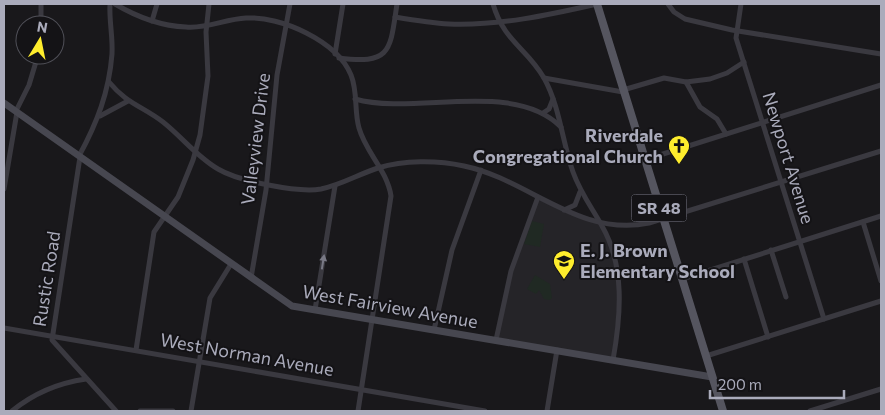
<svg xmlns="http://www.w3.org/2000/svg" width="885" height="415" font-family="Commissioner,sans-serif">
  <rect width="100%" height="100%" fill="#19181b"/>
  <path fill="#252428" d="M538,197l61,25 11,22 9,43 -6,73 -117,-20 8,-44z"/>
  <g fill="#202923">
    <path d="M532,221l12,3 -4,23 -16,-3z"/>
    <path d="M535,275l15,9 2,14 -2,2 -6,-1 -5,-9 -3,4 -9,-5z"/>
  </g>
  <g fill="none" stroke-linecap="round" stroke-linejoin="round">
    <g stroke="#3a3940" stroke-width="5">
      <path d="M115,4c22,13 45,22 71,23 21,2 39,-8 60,-9 35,-2 91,23 105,57 7,17 3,36 8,53 7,25 28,42 32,68l-33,215"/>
      <path d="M493,4c11,38 34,44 51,74 16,29 18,63 29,94 7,20 19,36 29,54 23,40 19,89 11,134"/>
      <path d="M668,4l6,8 11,7 47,11 149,24"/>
      <path d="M741,4l-5,34 88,281"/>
      <path d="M395,17c18,3 36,6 54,7 49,2 100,-9 148,-20"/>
      <path d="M152,21l5,-17"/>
      <path d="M41,25v-21"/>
      <path d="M335,54l8,-50"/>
      <path d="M339,58c53,7 51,-8 58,-54"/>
      <path d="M544,78l79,14"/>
      <path d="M109,82c18,22 33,24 54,40 19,15 34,35 55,47 20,12 80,24 103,20 20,-4 38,-15 57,-21 26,-8 59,-8 86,-2 64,13 115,72 185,57l232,-72"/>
      <path d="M686,82l14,25 17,12 9,15"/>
      <path d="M623,90l41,-12 22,4 24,-3 17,-6 17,-11"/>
      <path d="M355,99c59,17 158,-20 206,28"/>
      <path d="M16,111l13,-26 9,-30"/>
      <path d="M543,113l6,-4 4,-10"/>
      <path d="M100,116l28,-15"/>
      <path d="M79,156c18,-33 30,-64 33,-102 1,-17 -3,-33 -2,-50"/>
      <path d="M80,157l-28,183 64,71"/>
      <path d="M644,160l237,-75"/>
      <path d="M4,189l13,-77"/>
      <path d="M564,210l11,-5 5,-13"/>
      <path d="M863,222l18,59"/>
      <path d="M771,250l15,47"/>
      <path d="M744,259l24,78"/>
      <path d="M251,278l15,-88 11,-115 13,-71"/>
      <path d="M682,279l199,-63"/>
      <path d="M315,310l20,-124"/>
      <path d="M4,328l481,83"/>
      <path d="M434,330l18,-80 29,-80"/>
      <path d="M496,340l15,-69 27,-74"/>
      <path d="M136,350l18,-118 24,-35 15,-37 7,-25 8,-59 -2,-44 3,-28"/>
      <path d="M706,356l175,-55"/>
      <path d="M12,411c22,-18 46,-28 74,-32"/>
      <path d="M140,411h33"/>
      <path d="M191,411l19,-113 21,-34"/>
      <path d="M547,411l10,-61"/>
      <path d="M810,411l71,-22"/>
    </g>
    <path stroke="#474750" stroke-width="7" d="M4,103l288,203 420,71"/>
    <path stroke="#55555f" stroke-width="8" d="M597,4l126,407"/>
  </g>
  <defs><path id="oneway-solid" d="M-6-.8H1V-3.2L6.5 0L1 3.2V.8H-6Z" transform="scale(1.25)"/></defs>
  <use fill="#787884" href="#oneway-solid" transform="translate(323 262) rotate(-81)"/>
  <defs>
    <g id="church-pin" transform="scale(1.125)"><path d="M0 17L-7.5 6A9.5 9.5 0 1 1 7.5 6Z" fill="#feed2d" stroke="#141316"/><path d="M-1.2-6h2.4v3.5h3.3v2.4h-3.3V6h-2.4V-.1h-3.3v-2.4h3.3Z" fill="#111"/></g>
    <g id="school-pin" transform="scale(1.125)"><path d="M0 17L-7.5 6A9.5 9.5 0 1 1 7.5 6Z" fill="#feed2d" stroke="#141316"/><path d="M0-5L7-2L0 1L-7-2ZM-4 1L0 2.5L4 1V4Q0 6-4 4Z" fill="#111"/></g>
  </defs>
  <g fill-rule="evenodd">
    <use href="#church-pin" x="679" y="146"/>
    <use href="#school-pin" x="564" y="261"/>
  </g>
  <g text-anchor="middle" stroke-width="4" stroke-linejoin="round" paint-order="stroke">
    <rect fill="#141316" stroke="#7d7d8a" stroke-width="1" x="631.5" y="194.5" width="55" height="27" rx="4"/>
    <g font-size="16" font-weight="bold" fill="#aaabbb">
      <text x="659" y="214">SR 48</text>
    </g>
    <g font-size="18" font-weight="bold" fill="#aaabbb" stroke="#141316" text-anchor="end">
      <text x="663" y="142">Riverdale<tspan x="663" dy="21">Congregational Church</tspan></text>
      <text x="580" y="257" text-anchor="start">E. J. Brown<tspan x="580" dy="21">Elementary School</tspan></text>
    </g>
    <g font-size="18" fill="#aaabbb" stroke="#141316">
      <text transform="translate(256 139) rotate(-83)" y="6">Valleyview Drive</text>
      <text transform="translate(788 158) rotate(73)" y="6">Newport Avenue</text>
      <text transform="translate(47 279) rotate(-81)" y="6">Rustic Road</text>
      <text transform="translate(390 307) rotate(10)" y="6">West Fairview Avenue</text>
      <text transform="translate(247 355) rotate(10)" y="6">West Norman Avenue</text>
    </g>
  </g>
  <rect width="885" height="415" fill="none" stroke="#aaabbb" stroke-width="10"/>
  <g transform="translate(40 40) rotate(10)"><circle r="24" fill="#141316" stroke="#505058"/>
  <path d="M0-4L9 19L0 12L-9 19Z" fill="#feed2d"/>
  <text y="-8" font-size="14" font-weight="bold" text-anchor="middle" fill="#aaabbb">N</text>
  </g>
  <path d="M710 390v8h134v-8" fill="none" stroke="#aaabbb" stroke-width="2.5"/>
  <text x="718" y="390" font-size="15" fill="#aaabbb" stroke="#141316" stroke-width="4" paint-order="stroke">200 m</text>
</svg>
